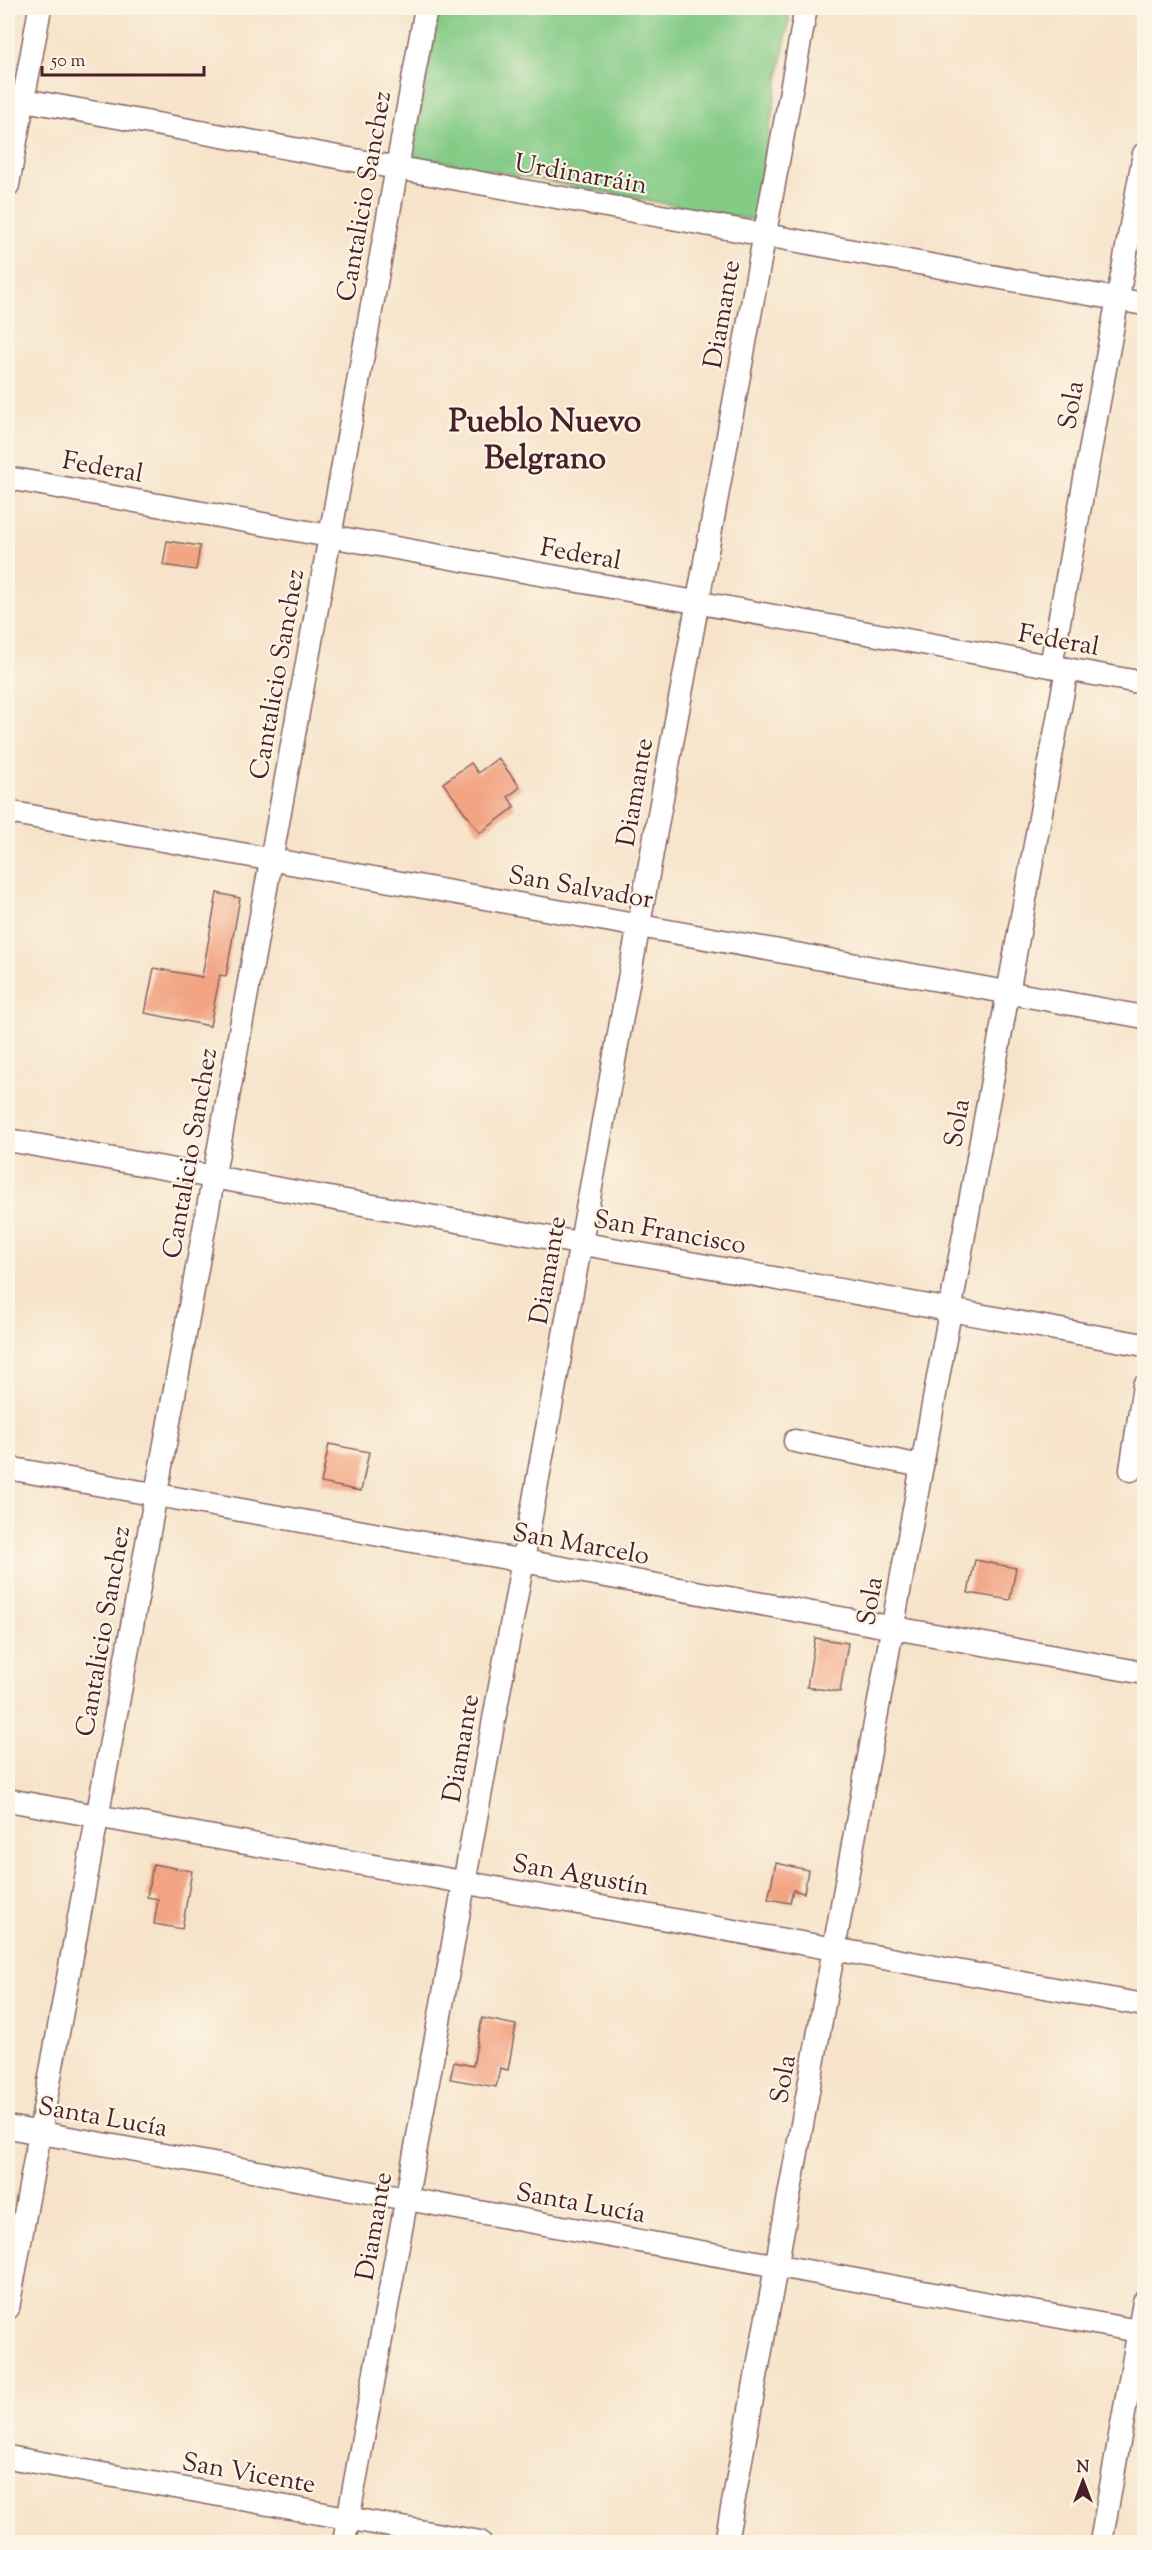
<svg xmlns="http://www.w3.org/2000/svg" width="1152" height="2550" font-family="'Sorts Mill Goudy',serif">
  <rect width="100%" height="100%" fill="#fcf5e5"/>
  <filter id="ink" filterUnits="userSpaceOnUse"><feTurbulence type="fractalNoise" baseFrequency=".0167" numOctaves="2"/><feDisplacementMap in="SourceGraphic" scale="12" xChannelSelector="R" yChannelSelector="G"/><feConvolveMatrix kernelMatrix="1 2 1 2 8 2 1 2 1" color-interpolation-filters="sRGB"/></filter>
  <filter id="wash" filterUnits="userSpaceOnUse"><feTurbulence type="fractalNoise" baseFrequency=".008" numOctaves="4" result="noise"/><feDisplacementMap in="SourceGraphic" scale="24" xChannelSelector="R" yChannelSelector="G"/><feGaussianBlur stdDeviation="1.35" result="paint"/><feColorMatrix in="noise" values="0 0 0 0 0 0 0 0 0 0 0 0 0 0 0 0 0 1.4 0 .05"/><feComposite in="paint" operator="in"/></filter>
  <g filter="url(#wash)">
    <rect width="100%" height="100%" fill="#f6e3c9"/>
    <path fill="#84cb86" stroke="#677558" stroke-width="1.5" d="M439,8h352l-38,212 -341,-64z"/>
    <g id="blocks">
      <g fill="#f2a483">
        <path d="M167,541l33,5 -4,24 -33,-5z"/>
        <path d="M498,758l22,29 -12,10 7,10 -35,26 -37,-50 28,-20 7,10z"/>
        <path d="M217,893l23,5 -14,78 -6,-1 -10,51 -65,-13 9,-45 48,9z"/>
        <path d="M329,1444l40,8 -8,39 -40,-8z"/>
        <path d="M975,1560l41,8 -6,32 -42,-7z"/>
        <path d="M815,1638l33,5 -8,49 -33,-5z"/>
        <path d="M776,1863l32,7 -4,23 -11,-3 -3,13 -22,-4z"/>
        <path d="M153,1864l39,7 -10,58 -28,-5 4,-25 -11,-2z"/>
        <path d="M482,2018l34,7 -8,45 -8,-2 -4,19 -46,-8 4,-17 19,4z"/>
      </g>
    </g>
  </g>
  <g filter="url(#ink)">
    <use href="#blocks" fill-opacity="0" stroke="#866462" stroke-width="1.5"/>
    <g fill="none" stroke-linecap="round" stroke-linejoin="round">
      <g stroke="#866462" stroke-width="25">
        <g id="minor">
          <path d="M8,97l1136,207"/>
          <path d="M8,185l32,-177"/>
          <path d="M8,478l1136,205"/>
          <path d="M1051,666l93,-512"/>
          <path d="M8,812l1136,205"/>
          <path d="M8,1140l1136,205"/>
          <path d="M795,1441l127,25"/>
          <path d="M8,1468l1136,205"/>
          <path d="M1131,1470l13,-84"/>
          <path d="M8,1800l1136,205"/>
          <path d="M8,2127l1136,205"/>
          <path d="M8,2308l418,-2300"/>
          <path d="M8,2457l472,85"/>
          <path d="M344,2542l462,-2534"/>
          <path d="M726,2542l341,-1873"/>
          <path d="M1101,2542l43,-240"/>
        </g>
      </g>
      <use href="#minor" stroke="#fff" stroke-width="22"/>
    </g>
  </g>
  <g text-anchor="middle" stroke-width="4.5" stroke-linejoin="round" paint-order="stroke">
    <g font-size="26" fill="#4a1f2b" stroke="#fcf5e5">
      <text transform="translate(581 173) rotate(10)" y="9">Urdinarráin</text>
      <text transform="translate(363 196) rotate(-80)" y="9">Cantalicio Sanchez</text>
      <text transform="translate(721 314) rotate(-80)" y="9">Diamante</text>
      <text transform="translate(1070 405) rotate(-80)" y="9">Sola</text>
      <text transform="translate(103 466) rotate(10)" y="9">Federal</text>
      <text transform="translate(581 553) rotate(10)" y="9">Federal</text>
      <text transform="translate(1059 639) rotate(10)" y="9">Federal</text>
      <text transform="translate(276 674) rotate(-80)" y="9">Cantalicio Sanchez</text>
      <text transform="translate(634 792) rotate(-80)" y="9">Diamante</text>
      <text transform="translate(581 886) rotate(10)" y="9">San Salvador</text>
      <text transform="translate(956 1123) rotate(-80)" y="9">Sola</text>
      <text transform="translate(189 1153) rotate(-80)" y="9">Cantalicio Sanchez</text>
      <text transform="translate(670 1231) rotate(10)" y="9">San Francisco</text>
      <text transform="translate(547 1270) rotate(-80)" y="9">Diamante</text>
      <text transform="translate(581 1543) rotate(10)" y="9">San Marcelo</text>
      <text transform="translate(869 1601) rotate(-80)" y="9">Sola</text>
      <text transform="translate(102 1631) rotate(-80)" y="9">Cantalicio Sanchez</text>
      <text transform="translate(460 1748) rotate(-80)" y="9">Diamante</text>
      <text transform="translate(581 1874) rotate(10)" y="9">San Agustín</text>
      <text transform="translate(782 2079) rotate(-80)" y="9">Sola</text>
      <text transform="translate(103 2116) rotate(10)" y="9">Santa Lucía</text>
      <text transform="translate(581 2202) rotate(10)" y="9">Santa Lucía</text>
      <text transform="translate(373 2226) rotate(-80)" y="9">Diamante</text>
      <text transform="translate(249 2472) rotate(10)" y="9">San Vicente</text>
    </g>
    <g font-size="32" font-weight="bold" fill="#4a1f2b" stroke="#fcf5e5">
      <text x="545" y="431">Pueblo Nuevo<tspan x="545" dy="37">Belgrano</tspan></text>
    </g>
  </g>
  <rect width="1152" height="2550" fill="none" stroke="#fcf5e5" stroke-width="30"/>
  <g transform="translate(1083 2481)" stroke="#fcf5e5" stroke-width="4.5" paint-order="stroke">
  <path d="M0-4.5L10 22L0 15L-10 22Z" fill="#4a1f2b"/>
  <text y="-9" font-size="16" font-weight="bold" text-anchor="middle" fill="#4a1f2b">N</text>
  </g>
  <path d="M42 66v9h162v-9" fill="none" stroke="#4a1f2b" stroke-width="3"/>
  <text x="51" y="66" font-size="18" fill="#4a1f2b" stroke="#fcf5e5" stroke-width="4.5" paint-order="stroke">50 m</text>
</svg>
